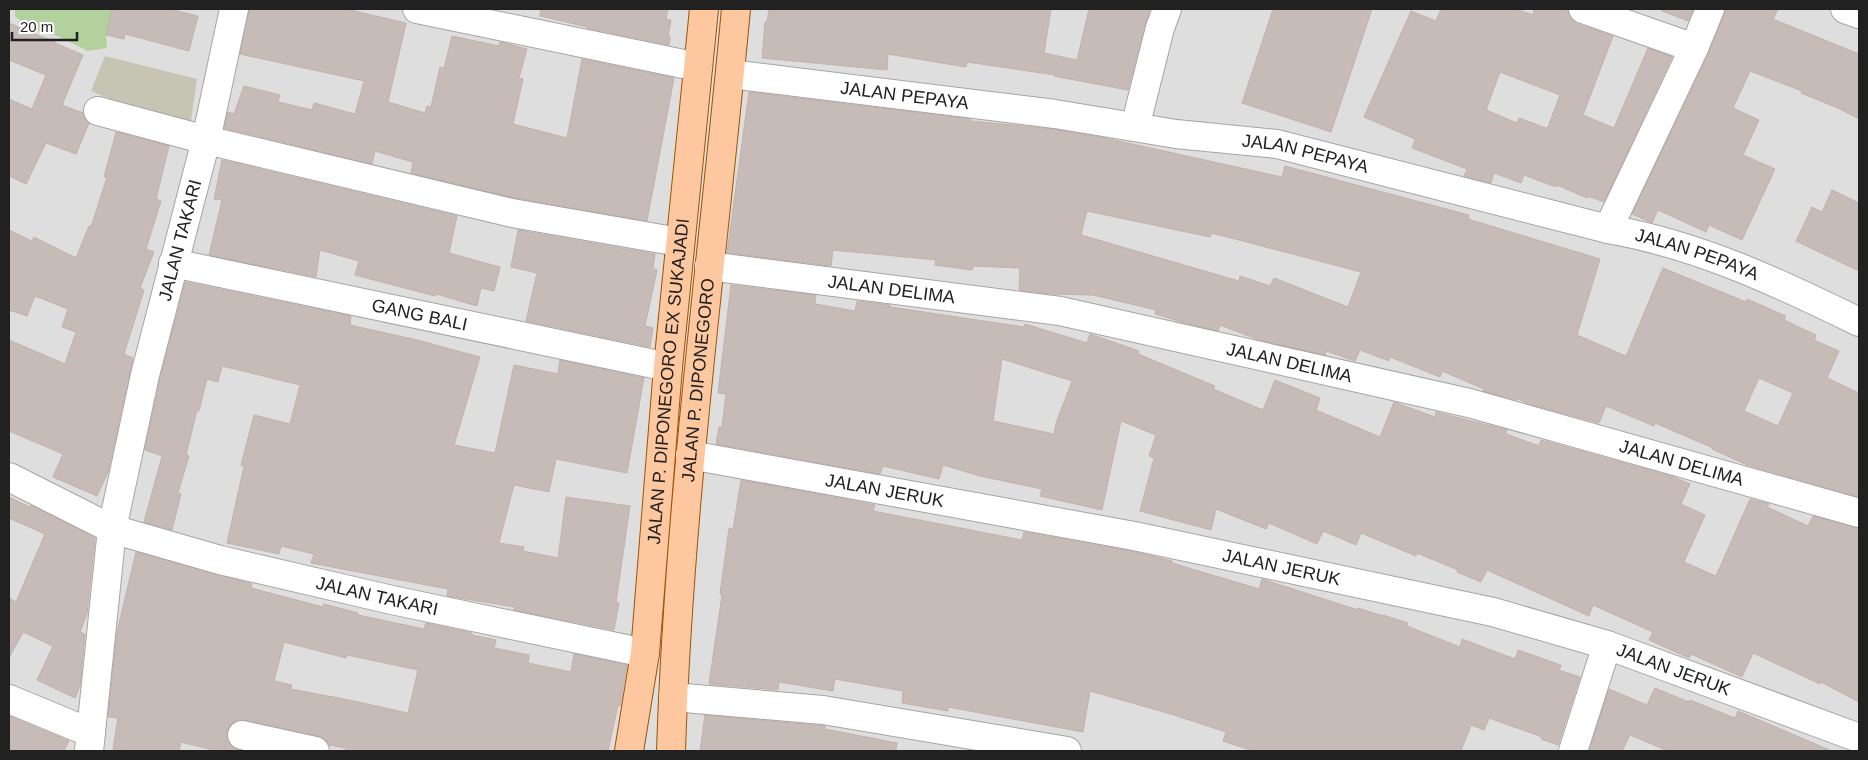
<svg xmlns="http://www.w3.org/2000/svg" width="1868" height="760" font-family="Helvetica,sans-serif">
  <rect width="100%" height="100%" fill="#f1ede8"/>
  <rect fill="#dfdede" x="9" y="9" width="1850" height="742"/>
  <path fill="#c6c4b2" d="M105,56l92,23 -7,48 -46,-14 -53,-22z"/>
  <path fill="#b3d19c" d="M15,9h102l-2,13 -9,15 1,11 -19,3 -30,-15 -27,-7 -16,-13z"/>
  <g fill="#c6bbb7" stroke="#c4b1a9" fill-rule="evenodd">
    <path d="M112,9h58l28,7 -9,35 -64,-17 -1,5 -18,-4z"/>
    <path d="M249,9h97l60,14 -18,79 37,11 2,-7 4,1 9,-40 4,1 8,-32 47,10 1,-4 27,7 -8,29 4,1 -10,45 54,14 15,-79 92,19 -27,143 -132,-23 -104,-25 2,-11 -38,-11 -3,13 -148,-36 4,-16 6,2 10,-28 36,9 -2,7 34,8 2,-7 41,11 9,-33 -124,-27z"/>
    <path d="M541,9h127l-2,10 5,1 -3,17h2l-1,8 -82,-17 1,-1 -48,-11z"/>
    <path d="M769,9h282l-7,44 33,7 12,-51h61l-5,15 -17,66 -74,-14 1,-1 -88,-13 -1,5 -78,-13 -1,16 -125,-12 3,-36h2z"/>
    <path d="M1273,9h99l-41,123 -89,-29z"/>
    <path d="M1441,9h75l17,6 1,-6h34l3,10 6,5 36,12 -30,79 31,13 34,-80 24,9 -68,145 -16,-6 -1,2 -30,-13 -1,2 -32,-12 -3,8 -27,-10 -3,10 -27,-7 3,-7 -55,-21 3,-9 -51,-22 47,-106 25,10zM1500,72l60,23 -12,32 -2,1 -27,-10 -2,5 -31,-13z"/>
    <path d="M1662,9h31l-5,12 -26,-10z"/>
    <path d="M1725,9h53l-5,10 86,35v65l-21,-11 -37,-15 1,-2 -52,-20 -17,37 26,12 -16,35 32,14 -33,71 -33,-15 -3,7 -48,-22 -6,13 -20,-9 76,-159 16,-40z"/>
    <path d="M9,23l46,19v1l28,12 -21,50 21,8 6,10 -13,31 -30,-11 -20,41 -17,-8v-77l23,10 14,-34 -37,-15z"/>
    <path d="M749,92l222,27v2l82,8 52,9 177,39 3,-11 184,49 -1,4 132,40 -23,76 49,21 37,-88 83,34 1,-3 39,17 -2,4 32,15 -2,5 25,11 -12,27 32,15v104l-112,-32 -35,-16 1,-1 -58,-25 -1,3 -48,-20 -7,17 -70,-19 -11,-5 -1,1 -34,-9 1,-2 -42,-18 -2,6 -50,-20 -1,4 -29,-11 -5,11 -29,-10 -1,4 -66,-15 -39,-15 -2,6 -30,-7 -33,-10 1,-4 -63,-15 -42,-1 -32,-4 1,-22 -47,-2 -1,4 -37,-5 1,-5 -103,-10 -2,16 -104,-13zM1087,211l123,26 2,-4 149,39 -13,35 -74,-29 -4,8 -30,-10 -1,5 -158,-46zM1759,378l34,15 -15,33 -34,-15z"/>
    <path d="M116,132l53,14 -13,53 5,2 -15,48 8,3 -14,36 4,2 -20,64 9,4 -25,114 -11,24 -44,-19 10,-23 -54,-23v-91l56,24 11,-32 -14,-5 6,-18 -33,-13 -8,20 -18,-6v-80l23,11 2,-4 42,21 13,-32 2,1 16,-50h-3z"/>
    <path d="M222,160l235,56 -8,37 51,14 -6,24 -13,-3 -4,18 -41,-12 -1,2 -80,-21 4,-14 -39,-11 -4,27 -107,-22 13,-55 -8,-1z"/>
    <path d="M1832,190l27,13v68l-63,-30 16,-34 10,5z"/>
    <path d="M518,230l137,24 -2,15 4,1 -12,56 8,2 -3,19 -124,-26 11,-48 -26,-6z"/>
    <path d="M185,282l166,34 -1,9 67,15 63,17 -26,88 41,8 19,-88 44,9 2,-14 84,18 -17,95 -71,-14 -7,33 -35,-7 -15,58 25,4 -1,4 35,7 8,-61 64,9 -14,96 3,1 -5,27 -100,-20 1,-3 -68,-11 1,-7 -137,-26 3,-9 -33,-8 -2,8 -52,-11 17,-77 -3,-1 13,-50 36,9 10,-39 -78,-19 -4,16 -11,-3 -8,32 -2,-1 -11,45 3,1 -11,37 3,1 -9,36 -28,-8 18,-66 -17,-6 15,-71z"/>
    <path d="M731,285l85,10 -1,9 40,7 2,-10 33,4v2l134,20 1,-3 62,19 3,-9 49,17 -1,3 77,32 -2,3 50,21 12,-30 45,18 -4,12 64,27 14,-35 41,15 1,-5 71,18 -1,4 33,12 2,-6 133,37 16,7 -9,20 24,11 -21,47 32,14 34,-77 19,5 -2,3 41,19 5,-10 46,12v174l-38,-20 -1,2 -67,-31 -11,24 -51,-23 -2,4 -40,-18 4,-8 -60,-27 -4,11 -102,-46 -6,12 -24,-10 1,-2 -41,-17 -1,3 -55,-23 -5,12 -33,-14 -6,13 -48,-21 -3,6 -50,-20 -5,21 -71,-19 14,-53 -5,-2 7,-21 -35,-14 -19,89 -62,-14 2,-7 -62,-13 -37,-11 -4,14 -56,-13 -3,8 -164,-30 3,-17h3l4,-33 -8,-1zM1002,359l70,22 -16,42 -2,11 -61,-13z"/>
    <path d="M741,480l134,25 -2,6 149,29 2,-8 107,19 41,10v2l87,26 3,-10 96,31v-2l25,8v-1l25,8 -1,3 53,21 2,-8 53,20 3,-9 43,15 -2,5 21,7 -22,68 -17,-6 1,-2 -53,-19 -5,12 -13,-5 -10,26h-208l-30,-10 3,-9 -52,-17 -84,-24 -7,41 -135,-25v4l-46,-8 1,-12 -68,-12 -2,12 -54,-9 -1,8 -69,-6 13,-89 -2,-1 9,-66 4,1z"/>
    <path d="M9,497l21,10 1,-2 64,33 -8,76 -7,18 5,2 -5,52 -5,12 -38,-18 16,-34 -30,-14 -14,26v-60l7,4 29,-68 -36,-16z"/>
    <path d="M136,552l113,31 3,1 -1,4 72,19 1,-3 34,9v2l66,14 2,-6 46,10v2l24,5 -2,8 35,7 -1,8 43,9 3,-18 53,11 -7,41 -2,-1 -10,46h-263l1,-3 -17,-3 -4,-6 -7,-3 -73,-16h-8l-6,4 -4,8v8l4,6 12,5h-26l-36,-9 -2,9h-53l-13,-2 5,-31 -10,-1 9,-85zM284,642l62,16 1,-3 71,15 -10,43 -59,-13 -58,-11 1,-4 -18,-4z"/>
    <path d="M1655,688l34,14 1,-2 45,18 3,-7 94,40h-164l-38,-16 -8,16h-33l20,-62 38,16z"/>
    <path d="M705,715l120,11v3l72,14 -1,8h-196z"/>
    <path d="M9,716l60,25 -5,10h-55z"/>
  </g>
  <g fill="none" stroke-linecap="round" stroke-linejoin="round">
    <g stroke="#a5a5a5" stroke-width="30">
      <g id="minor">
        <path d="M417,9l281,58"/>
        <path d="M1583,9l111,39"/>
        <path d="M1845,9l14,5"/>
        <path id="s1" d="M730,74l325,40 121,20 101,10 331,85c91,16 169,53 251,93"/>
        <path d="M98,111l108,29 306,73 167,29"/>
        <path d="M1135,127l25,-99 7,-19"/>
        <path d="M1608,229l86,-181 16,-39"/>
        <path id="s2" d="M173,263l495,104"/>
        <path id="s3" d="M709,266l351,45 409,92 390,110"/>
        <path id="s4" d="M690,455l444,81 359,76 114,33 252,93"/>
        <path id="s5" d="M9,477l103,52 108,31 172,40 253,53"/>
        <path d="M673,697l150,13 244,41"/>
        <path d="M9,699l82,34"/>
        <path d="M242,735l73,16"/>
        <path id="s6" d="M89,751l23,-222 33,-154 61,-235 28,-131"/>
        <path d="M1573,751l34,-106"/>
      </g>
    </g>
    <g stroke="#9e5300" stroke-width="30">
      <g id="major">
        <path id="s7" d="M629,751l16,-98 23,-286 36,-358"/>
        <path id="s8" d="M671,751c8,-248 42,-495 65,-742"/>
      </g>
    </g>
    <use href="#minor" stroke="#fff" stroke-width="28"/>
    <use href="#major" stroke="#fdc8a0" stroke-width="28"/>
  </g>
  <g text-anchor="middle" stroke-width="4.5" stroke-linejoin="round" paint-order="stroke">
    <g font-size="18" fill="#212121" stroke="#fff">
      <text dy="6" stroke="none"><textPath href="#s1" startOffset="176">JALAN PEPAYA</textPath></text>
      <text dy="6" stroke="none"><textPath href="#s1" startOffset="581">JALAN PEPAYA</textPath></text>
      <text dy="6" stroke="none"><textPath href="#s6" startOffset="520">JALAN TAKARI</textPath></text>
      <text dy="6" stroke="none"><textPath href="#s1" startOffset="986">JALAN PEPAYA</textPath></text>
      <text dy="6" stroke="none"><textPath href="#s3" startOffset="184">JALAN DELIMA</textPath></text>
      <text dy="6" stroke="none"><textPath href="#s2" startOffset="252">GANG BALI</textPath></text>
      <text dy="6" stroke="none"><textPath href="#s3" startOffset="589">JALAN DELIMA</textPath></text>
      <text dy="6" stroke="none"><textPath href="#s7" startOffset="372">JALAN P. DIPONEGORO EX SUKAJADI</textPath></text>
      <text dy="6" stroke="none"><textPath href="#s8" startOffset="372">JALAN P. DIPONEGORO</textPath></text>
      <text dy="6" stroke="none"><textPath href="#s3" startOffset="994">JALAN DELIMA</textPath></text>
      <text dy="6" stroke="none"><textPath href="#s4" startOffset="198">JALAN JERUK</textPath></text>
      <text dy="6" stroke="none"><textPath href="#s4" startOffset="602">JALAN JERUK</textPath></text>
      <text dy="6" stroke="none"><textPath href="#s5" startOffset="389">JALAN TAKARI</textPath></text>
      <text dy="6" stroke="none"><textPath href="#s4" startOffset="1008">JALAN JERUK</textPath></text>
    </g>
  </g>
  <rect width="1868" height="760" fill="none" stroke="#212121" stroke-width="20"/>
  <path d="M12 32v8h65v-8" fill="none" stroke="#212121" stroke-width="2.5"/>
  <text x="20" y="32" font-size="15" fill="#212121" stroke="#ffffff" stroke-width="4" paint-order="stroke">20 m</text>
</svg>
